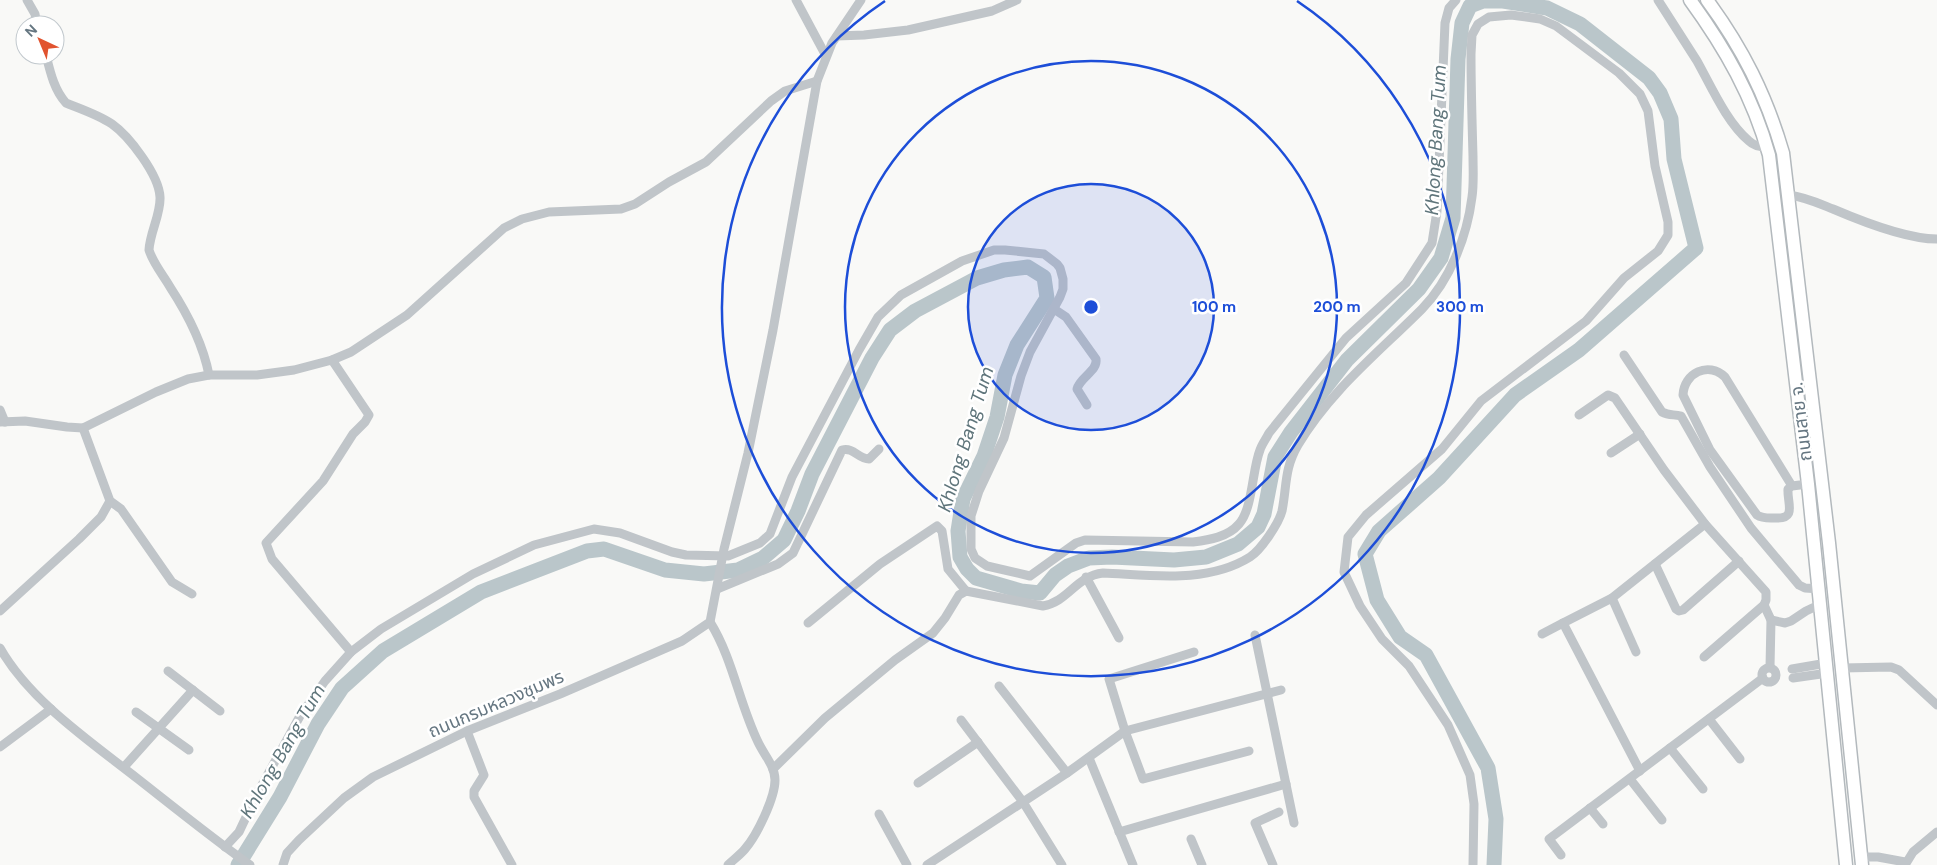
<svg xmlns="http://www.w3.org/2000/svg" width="1937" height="865" font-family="'DM Sans','Noto Sans Thai',sans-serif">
  <rect width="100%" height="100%" fill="#f9f9f7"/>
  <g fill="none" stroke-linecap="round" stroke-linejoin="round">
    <path stroke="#bac6ca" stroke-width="15" d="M238,865l42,-68 38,-73 24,-36 41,-37 98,-59 106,-41 17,-2 61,21 39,4 34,-4 25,-12 21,-18 14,-29 14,-37 60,-116 18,-28 25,-19 62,-33 27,-8 24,-3 16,10 3,21 -30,47 -12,30 -8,42 -13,39 -21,43 -5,32 2,26 7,12 9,9 45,13 19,2 15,-18 13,-9 21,-8 23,-1 62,3 32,-3 32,-13 20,-17 6,-13 11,-57 16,-25 56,-72 72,-71 22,-31 12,-40 5,-159 4,-36 8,-17 13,-5h20l44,7 33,16 69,54 11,15 11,26 3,40 22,89 -117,102 -64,45 -76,83 -60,53 -14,23 12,46 23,37 26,18 62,113 8,51 -2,46"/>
    <g stroke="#b3b9bd" stroke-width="15">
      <g id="secondary">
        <path d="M1690,0c35,48 63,97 79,155l39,329 38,381"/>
        <path d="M1707,0c36,49 59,95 76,153l46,390 33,322"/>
      </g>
    </g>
    <g stroke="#c0c5c9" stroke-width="9">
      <path d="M27,0l8,14 2,11"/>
      <path d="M796,0l30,56"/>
      <path d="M1658,0c13,20 26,41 39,61 14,25 30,62 52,80 5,5 11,6 18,6"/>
      <path d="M837,36l27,-1 44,-5 84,-19 25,-11"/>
      <path d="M46,55c4,16 8,35 20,48 15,6 33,12 46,21 17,12 47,51 48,73 1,17 -10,35 -11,53 4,13 14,25 21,37 17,26 33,57 39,88"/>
      <path d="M1789,195c16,2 29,8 44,14 28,12 74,30 104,30"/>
      <path d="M1054,309l12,8 30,42c2,12 -16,18 -19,30l10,16"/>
      <path d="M1624,355l38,57c7,4 12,2 19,4l29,51 41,61 48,57 6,3 15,1"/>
      <path d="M332,360l37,55 -4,7 -12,12 -30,47 -57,62 6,16 79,93"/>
      <path d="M0,410l5,12"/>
      <path d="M1579,415l29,-20 7,3 49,72 41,54 61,68v8l-2,5 -60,52"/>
      <path d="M0,422l25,-1 42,6 16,1 73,-36 32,-13 21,-4h48l37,-5 38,-10 19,-8 56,-37 97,-87 18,-9 27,-7 72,-3 14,-5 34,-22 37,-20 65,-61 14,-10 32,-10"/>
      <path d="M83,428l27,73 11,8 51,73 20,12"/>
      <path d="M1611,453l29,-19"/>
      <path d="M1792,486l-67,-109c-17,-16 -41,-4 -42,18l27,55 47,65c6,4 12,3 19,3 21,1 11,-15 12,-29l4,-3 16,-2"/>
      <path d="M1655,564l21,45 3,2 4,-1 56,-49"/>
      <path d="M1086,577l33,61"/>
      <path d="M717,589l61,-25 15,-11 49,-103c12,-3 16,9 27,9l10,-10"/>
      <path d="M1612,598l24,54"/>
      <path d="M1764,605l7,15 -1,47"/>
      <path d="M0,611l79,-72 22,-22 9,-16"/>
      <path d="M1771,620l14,3 6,-2 15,-10 15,-7"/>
      <path d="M710,622c23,37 29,81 48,120 6,13 17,24 17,38 0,18 -18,55 -30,69 -5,6 -12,11 -17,16"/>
      <path d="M808,623l72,-59 57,-38 5,5 6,38 18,22"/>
      <path d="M1542,634l21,-11"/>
      <path d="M1255,635l39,188"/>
      <path d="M0,648c30,53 91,94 138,131 37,29 74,59 112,86"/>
      <path d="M1194,652l-85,27 16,52 18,48 106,-28"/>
      <circle cx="1769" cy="675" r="7"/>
      <path d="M1842,668l49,-1 8,3 38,35"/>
      <path d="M1792,669l35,-6"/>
      <path d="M168,671l52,40"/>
      <path d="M1793,678l35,-5"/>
      <path d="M999,686l68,87"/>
      <path d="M136,712l53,38"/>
      <path d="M1709,719l31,40"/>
      <path d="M961,720l62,82 39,63"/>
      <path d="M467,731l17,44 -10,16v6l38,68"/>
      <path d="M0,747l51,-38"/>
      <path d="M1670,748l33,41"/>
      <path d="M1089,758l44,107"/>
      <path d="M124,767l69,-77"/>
      <path d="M773,769l52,-51 70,-58 38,-27 12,-15 14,-23 7,-4 77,15c25,-4 33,-30 60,-33 48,2 104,11 147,-16 11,-7 29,-34 32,-46 5,-25 2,-42 16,-66 32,-54 80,-92 124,-136 28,-29 45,-72 50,-112 2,-13 1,-28 1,-41 -1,-34 -2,-68 -2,-102l1,-19 6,-11 11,-7 22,-2 29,4 16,7 63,47 21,21 8,17 7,55 13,56v13l-10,16 -34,27 -38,43 -105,80 -39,48 -76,66 -18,22 -4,35 16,34 22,33 27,27 39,59 22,50 4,29 -1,61"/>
      <path d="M1640,771l-77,-148 49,-25 93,-74"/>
      <path d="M1630,779l32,41"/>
      <path d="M918,783l60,-41"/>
      <path d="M1590,808l13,16"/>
      <path d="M879,814l28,51"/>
      <path d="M1119,832l167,-48"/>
      <path d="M1191,839l11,26"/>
      <path d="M225,847l14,-15 18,-38 43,-78 25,-35 26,-29 30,-23 92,-55 61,-29 60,-16 26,4 52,19 14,3 42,1 32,-13 10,-9 22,-57 67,-127 19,-33 23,-22 61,-34 32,-11h11l39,4 13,10 3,4 3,11v10l-3,8 -30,55 -9,24 -17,62 -25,53 -8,25v33l4,9 12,8 43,10 46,-33 9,-3 108,2c16,-2 35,-5 46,-18 14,-16 13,-54 21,-74 2,-6 6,-11 9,-17l77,-95 60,-55 26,-40 5,-32 8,-188 4,-15 7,-8"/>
      <path d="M1561,855l-12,-16 214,-161"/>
      <path d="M1861,857h17l27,5"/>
      <path d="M283,865l4,-12 12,-13 45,-42 29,-21 94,-46 93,-37 122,-53 28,-19 14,-73 24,-96 25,-123 44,-249 15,-38 29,-43"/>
      <path d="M927,865l140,-92 58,-42 156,-41"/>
      <path d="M1273,865l-18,-42 24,-11"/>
      <path d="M1905,865l8,-13 24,-20"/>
    </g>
    <use href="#secondary" stroke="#fff" stroke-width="12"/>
  </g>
  <circle cx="1091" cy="307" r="123" fill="#1d4ed8" fill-opacity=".12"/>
  <g fill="none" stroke="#1d4ed8" stroke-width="2.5">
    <circle cx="1091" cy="307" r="123"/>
    <circle cx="1091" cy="307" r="246"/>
    <path d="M1297 1A369 369 0 1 1 885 1"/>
  </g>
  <g text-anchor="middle" stroke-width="5" stroke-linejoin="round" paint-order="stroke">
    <g font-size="18" fill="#657681" stroke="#fff">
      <text transform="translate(1801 422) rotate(-97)" y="6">ถนนสาย จ.</text>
      <text transform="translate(496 704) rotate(-23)" y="6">ถนนกรมหลวงชุมพร</text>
    </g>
    <g font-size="19" font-style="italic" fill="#5f757b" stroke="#fff">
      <text transform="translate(1435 140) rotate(-87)" y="7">Khlong Bang Tum</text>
      <text transform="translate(965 439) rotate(-73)" y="7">Khlong Bang Tum</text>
      <text transform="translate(282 751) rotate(-60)" y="7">Khlong Bang Tum</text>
    </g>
  </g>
  <circle cx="1091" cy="307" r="8" fill="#1d4ed8" stroke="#fff" stroke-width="2.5"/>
  <g font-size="15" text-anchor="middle" font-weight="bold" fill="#1d4ed8" stroke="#fff" stroke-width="5" stroke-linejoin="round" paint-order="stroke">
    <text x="1214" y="312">100 m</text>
    <text x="1337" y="312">200 m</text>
    <text x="1460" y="312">300 m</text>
  </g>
  <g transform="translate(40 40) rotate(316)"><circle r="24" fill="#ffffff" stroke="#c1c8cd"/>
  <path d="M0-4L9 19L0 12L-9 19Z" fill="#e1532f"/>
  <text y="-8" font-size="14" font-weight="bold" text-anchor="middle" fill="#657681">N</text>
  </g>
</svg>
